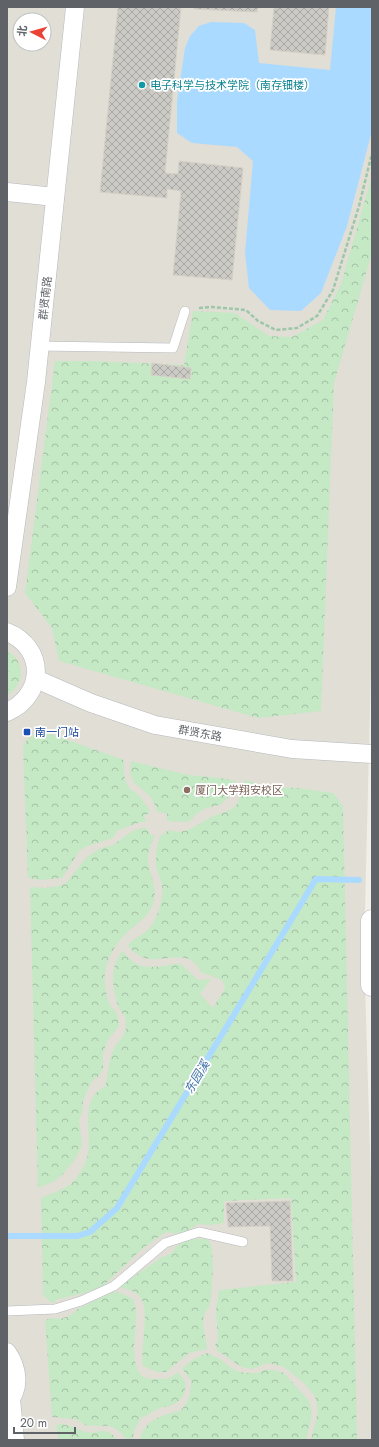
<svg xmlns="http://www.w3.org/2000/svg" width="379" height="1447" font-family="Jost,'Noto Sans SC',sans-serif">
  <defs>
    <pattern id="forest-crowns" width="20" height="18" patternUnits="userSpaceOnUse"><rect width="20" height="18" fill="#c5e8c5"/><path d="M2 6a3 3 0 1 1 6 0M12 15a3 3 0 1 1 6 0" fill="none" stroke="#a3c0a4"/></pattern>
    <pattern id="building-cross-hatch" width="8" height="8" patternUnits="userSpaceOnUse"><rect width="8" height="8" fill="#cccac5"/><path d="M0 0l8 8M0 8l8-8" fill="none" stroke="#a9a8a4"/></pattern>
  </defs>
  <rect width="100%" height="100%" fill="#f1efe8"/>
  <path fill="#e1ded6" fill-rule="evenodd" d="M7,7h365v623l-8,320 8,267v223h-365zM20,20h24v24h-24z"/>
  <g fill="url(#forest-crowns)">
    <path d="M372,175v78l-38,130 -13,328 -63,7 -199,-57 -7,-33 -27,-35 30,-232h38l91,4 9,-54 42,2 34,23 23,1 31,-17 18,-36z"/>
    <path d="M7,651c19,10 18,34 0,44z"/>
    <path d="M45,732l79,28c-1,9 0,23 7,30 3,2 6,3 8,5 4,5 5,9 10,13v6l-5,1 2,7h-5l-23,8 -5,8 -25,8 -8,4 -18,28 -22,2 -12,-2 -5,-131c4,-10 12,-14 22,-15z"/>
    <path d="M131,761l57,14 33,3 15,3 -2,11 -14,13 -14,3 -10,6 -4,5 -4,3 -21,-1v-8l-10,-1 -1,-5 -7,-12 -16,-13 -3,-10z"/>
    <path d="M244,781h6l12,6 36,1 35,5 10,13 14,634h-46l7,-29 -3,-15 -12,-14 -19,-15 -16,-4 -16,6 -11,-2 -23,-16 -3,-6 3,-5 -2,-30 3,-20 77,-8 -5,-84 -67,3v22l-14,2 -13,-1c-8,8 -21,11 -31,8l-23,16 -41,39 -21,7 -23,5 -6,4 -9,-8 -2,-97c11,-5 23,-8 33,-17 5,-5 13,-19 14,-27 4,-22 -9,-56 17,-67 4,-14 3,-29 11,-42 4,-5 10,-11 10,-18 1,-14 -4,-11 -8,-21 -6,-18 -9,-41 5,-55 13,19 27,17 47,14 4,-1 8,-2 12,0 6,4 10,11 16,15l13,-1 -11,15 13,14 12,-20 -3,-8 -21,-8c-15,-30 -44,-2 -64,-18 -4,-3 -7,-5 -9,-9 7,-8 18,-11 24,-20 7,-11 13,-31 9,-44 -1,-5 -4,-9 -5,-15 -1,-11 1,-20 4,-30l9,-6c18,6 28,-6 42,-13 6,-3 19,-6 23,-10 7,-5 7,-19 10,-26z"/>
    <path d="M141,828h6l3,7h5c-3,7 -6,13 -7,20 -1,16 10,29 6,45 -4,16 -13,20 -24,30 -15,13 -27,33 -25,53 1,8 2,17 6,24 2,2 5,4 6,7 1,3 1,8 2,12l-12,15 -4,13v15l-4,7 -7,5 -5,10 -4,10 -1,12 -3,6 3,26 -6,13 -14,17 -7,6 -17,7 -8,-301 15,1 14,-2 7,-3 19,-24 5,-4 9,-6 14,-4 18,-13z"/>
    <path d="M199,1239c3,0 6,-1 9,1 8,6 4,53 2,64 -1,4 -5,7 -6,11 -3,11 3,23 3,34l-18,4 -23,19h-9l-14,-6c-3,-19 7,-53 -2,-68 -5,-7 -14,-9 -22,-11l43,-30c14,-3 9,-7 18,-13 5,-3 13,-5 19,-5z"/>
    <path d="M114,1292l7,1 12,6c1,4 3,8 3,12 1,17 -7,50 5,64 4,4 10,4 15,4 12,0 11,1 22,-7l8,11 -2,12 -5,6 -11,6h-6l-21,11 -6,10 -3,12h-6c-12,-20 -23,-12 -41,-15 -3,-1 -5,-4 -8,-5 -7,-2 -17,-2 -25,-3l-7,-97 6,-2 9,1 11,-4 8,-7z"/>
    <path d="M207,1353l13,6 14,11 11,3h12l8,-3h9l10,3 25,28 3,10 -1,9 -5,20h-166c3,-17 16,-22 31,-27 4,-1 8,-1 11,-4 8,-8 9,-19 9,-29l-9,-11 10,-9z"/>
    <path d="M62,1424c10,2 15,5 24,8 13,3 19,-8 31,8h-58l-3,-15z"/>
  </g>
  <path fill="#aadaff" d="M336,7h36v122l-3,13 -22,84 -26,67 -20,18 -31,-1 -21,-22 -4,-35 8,-92 -16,-14 -45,-4 -15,-10v-32l8,-53 5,-12 9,-10 12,-4 33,1 11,7 4,33 71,7z"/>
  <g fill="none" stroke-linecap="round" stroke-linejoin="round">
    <path stroke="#aadaff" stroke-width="6" d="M7,1236h70l13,-4 27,-24 199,-329 43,1"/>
  </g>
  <g fill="url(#building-cross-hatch)" stroke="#d6d1c6">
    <path d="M118,7h55v1l8,-1 -16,166 13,1 1,-13 64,7 -11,112 -59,-5 8,-84 -14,-2v9l-67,-6z"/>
    <path d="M194,7h64l-1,5 -63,-3z"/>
    <path d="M274,7h55l-4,48 -55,-5z"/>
    <path d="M152,363l39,5 -1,11 -39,-4z"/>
    <path d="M290,1201l3,80h-21l-2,-55 -42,1 -2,-24z"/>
  </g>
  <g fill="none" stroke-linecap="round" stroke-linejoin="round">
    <g stroke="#b5b8bc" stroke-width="10">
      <g id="service">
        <path d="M39,346l134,2 12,-37"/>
        <path d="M7,1311l48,-2 26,-8 33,-15 51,-43 34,-11 44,10"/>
      </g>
    </g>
    <g stroke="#b5b8bc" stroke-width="19">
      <g id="minor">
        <path d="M7,192l48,5"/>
        <path d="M7,587l29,-205 39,-375"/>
        <path d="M7,632c39,16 38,63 0,80"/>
        <path d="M36,679l55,24 64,22 137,24 80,5"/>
        <path d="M7,1352c11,16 14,36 0,52"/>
        <path d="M11,1399l4,41"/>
      </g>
    </g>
    <g stroke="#b6babf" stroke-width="23">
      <path id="secondary" d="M372,921v64"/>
    </g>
    <path stroke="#9cc7a9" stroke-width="2.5" stroke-dasharray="4 2" stroke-linecap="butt" d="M199,308l13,-1 34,3 12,11 18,9 21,-2 20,-12 16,-26 26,-84 13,-53"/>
    <use href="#service" stroke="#fff" stroke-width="9"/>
    <use href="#minor" stroke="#fff" stroke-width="18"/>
    <use href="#secondary" stroke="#fff" stroke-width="22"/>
  </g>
  <circle fill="#0f9aa8" stroke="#fff" stroke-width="1.5" cx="142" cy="85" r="4"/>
  <rect fill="#1a4fb4" stroke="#fff" stroke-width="1.5" x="23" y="728" width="8" height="8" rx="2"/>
  <circle fill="#8d6e63" stroke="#fff" stroke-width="1.5" cx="187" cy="790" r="4"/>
  <g text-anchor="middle" stroke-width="3.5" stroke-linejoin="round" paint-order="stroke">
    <g font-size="11" fill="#0d838f" stroke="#fff" text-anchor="start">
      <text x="150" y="89">电子科学与技术学院（南存钿楼）</text>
    </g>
    <g font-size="11" fill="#5f6368" stroke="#fff">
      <text transform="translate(45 298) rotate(-84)" y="4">群贤南路</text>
      <text transform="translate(200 733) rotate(10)" y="4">群贤东路</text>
    </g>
    <g font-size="11" fill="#164399" stroke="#fff" text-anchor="start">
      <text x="35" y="736">南一门站</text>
    </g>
    <g font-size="11" fill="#785e54" stroke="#fff" text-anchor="start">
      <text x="195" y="794">厦门大学翔安校区</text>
    </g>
    <g font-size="12" font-style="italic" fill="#4174aa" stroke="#fff">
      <text transform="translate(197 1077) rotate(-59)" y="4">东园溪</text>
    </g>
  </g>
  <rect width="379" height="1447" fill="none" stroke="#5f6368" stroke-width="16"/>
  <g transform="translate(32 32) rotate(276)"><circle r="19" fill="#ffffff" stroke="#bfc1c3"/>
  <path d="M0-3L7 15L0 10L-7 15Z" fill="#ea4335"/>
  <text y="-6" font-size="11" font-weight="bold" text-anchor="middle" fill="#5f6368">北</text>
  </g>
  <path d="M14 1427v6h61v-6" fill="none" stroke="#5f6368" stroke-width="2"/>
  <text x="20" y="1427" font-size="12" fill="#5f6368" stroke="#ffffff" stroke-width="3" paint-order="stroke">20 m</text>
</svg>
